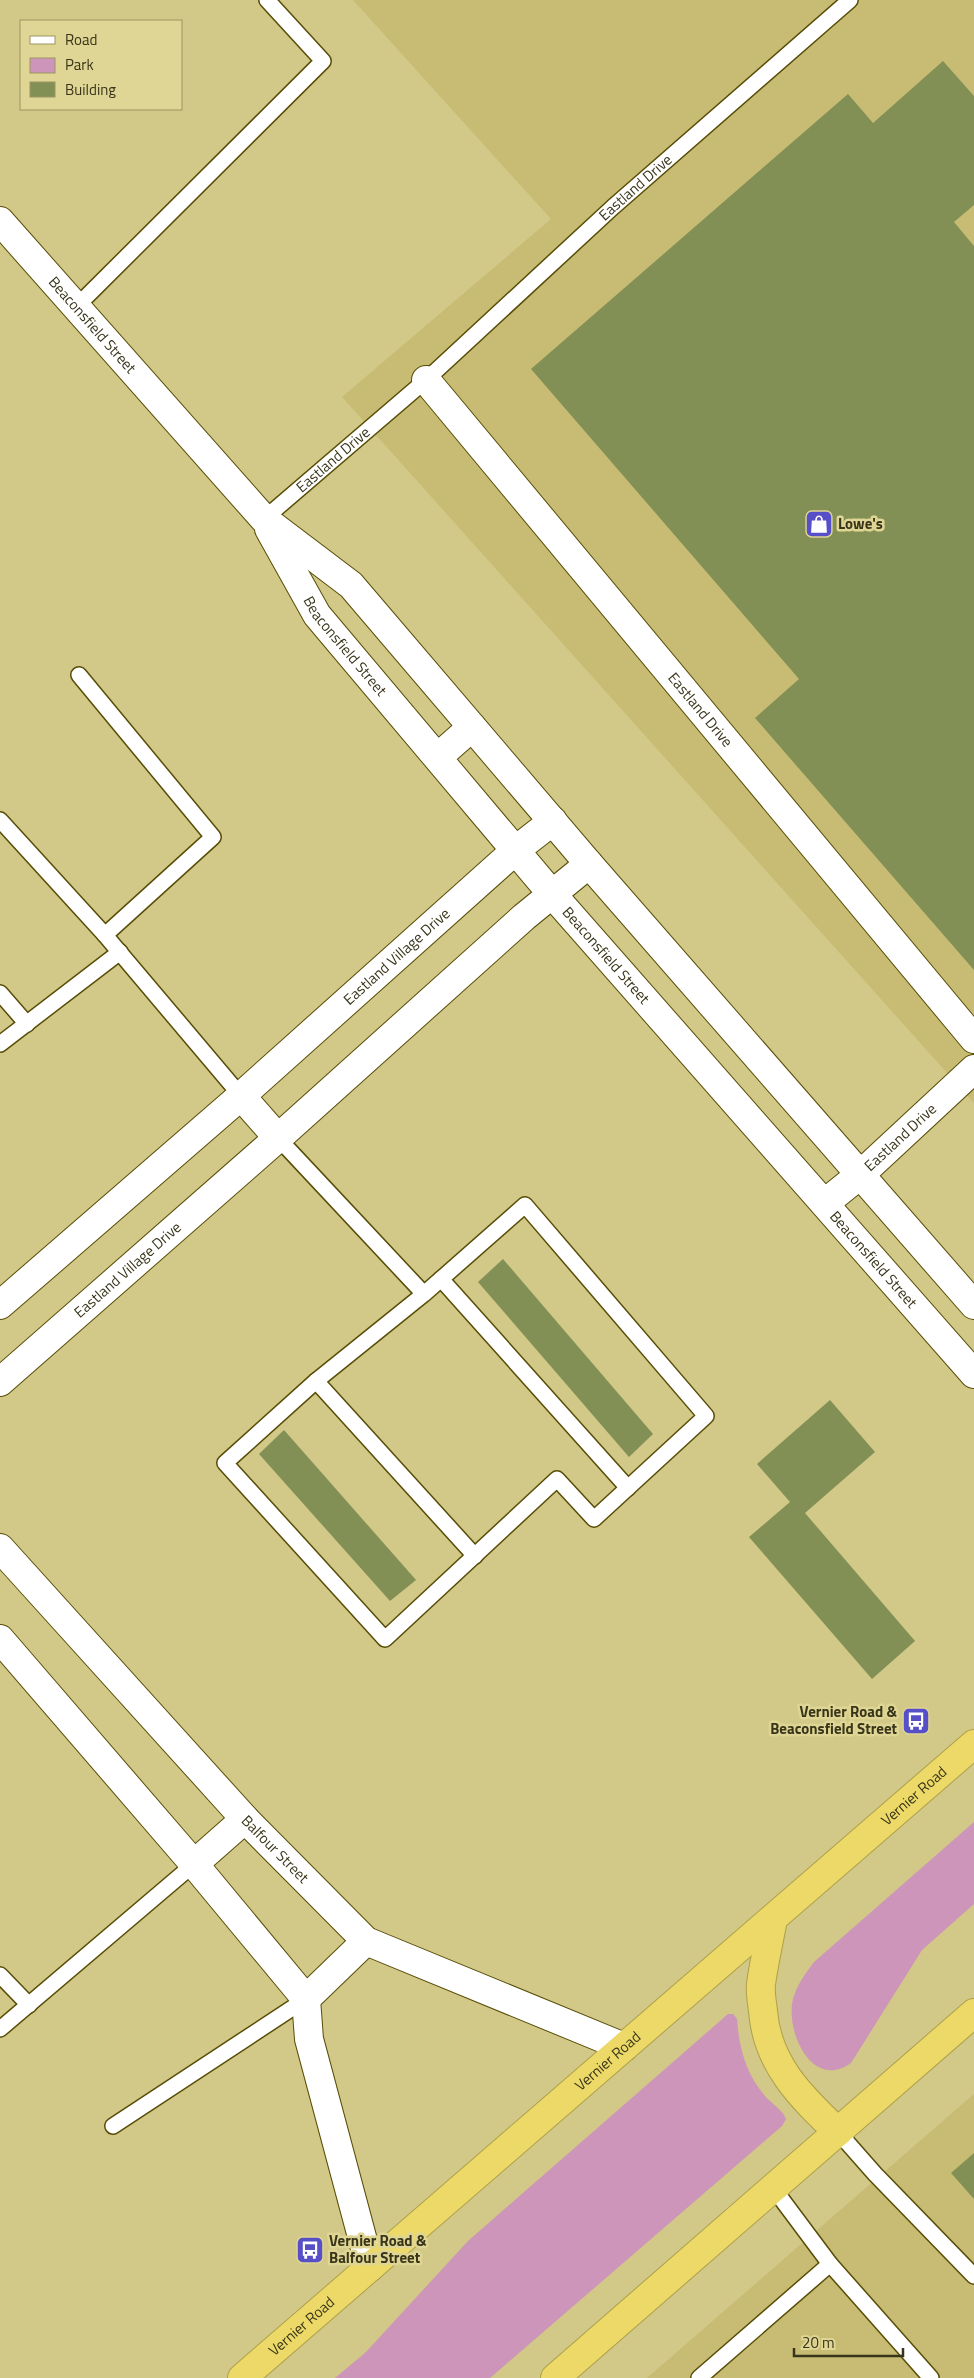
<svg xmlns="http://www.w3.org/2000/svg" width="974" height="2378" font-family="'Titillium Web',sans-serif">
  <rect width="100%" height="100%" fill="#d2c887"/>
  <g fill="#c8bc74">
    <path d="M353,0h621v1103l-632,-706 209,-178z"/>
    <path d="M974,2094v284h-327l191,-166z"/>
  </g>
  <g fill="#cc95b9">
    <path d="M974,1822v82l-52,46 -71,113c-39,28 -66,-32 -58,-64 4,-14 12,-25 21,-37z"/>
    <path d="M728,2014h5l4,5c2,29 9,55 28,77 7,8 18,14 21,23l-4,7 -292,252h-155l31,-26 102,-111z"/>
  </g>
  <g fill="#829055">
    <path d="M943,61l31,35v109l-20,17 20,24v724l-219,-252 44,-39 -268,-310 317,-275 25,29z"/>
    <path d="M503,1259l150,175 -24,23 -151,-175z"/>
    <path d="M830,1400l45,52 -70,61 110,128 -43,38 -123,-142 41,-35 -33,-38z"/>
    <path d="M284,1430l132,150 -26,21 -131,-147z"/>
    <path d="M974,2153v46l-23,-26z"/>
  </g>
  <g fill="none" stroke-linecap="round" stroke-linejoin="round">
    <g stroke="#584d06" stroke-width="18">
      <g id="lane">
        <path d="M76,307l247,-246 -56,-61"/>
        <path id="s1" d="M264,519l162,-139 187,-173 237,-207"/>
        <path d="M79,675l134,162 -108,98"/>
        <path d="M0,820l105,115 136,161"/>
        <path d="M0,993l27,31"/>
        <path d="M0,1044l120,-92"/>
        <path d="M278,1138l146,156 101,-89 181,211 -112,103 -37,-40 -172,160 -160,-176 91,-82 108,-87"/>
        <path d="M441,1279l187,209"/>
        <path d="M316,1381l159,175"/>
        <path d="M0,1975l29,30"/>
        <path d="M0,2029l194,-165"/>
        <path d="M113,2126l193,-127"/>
        <path d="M838,2132l37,42 99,102"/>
        <path d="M774,2189l56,75 101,114"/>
        <path d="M699,2378l131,-114"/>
      </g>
    </g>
    <g stroke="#584d06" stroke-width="30">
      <g id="street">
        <path id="s2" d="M426,380l548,659"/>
        <path d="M241,1096l37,42"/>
        <path id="s3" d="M825,1203l36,-29 113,-105"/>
        <path id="s4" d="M0,1305l241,-209 276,-247 36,-28"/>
        <path id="s5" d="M0,1382l278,-244 246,-221 65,-53"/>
        <path id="s6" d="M0,1548l245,271 121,122 258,106"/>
        <path d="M0,1639l194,225 112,135 3,40 61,228"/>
        <path d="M194,1864l51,-45"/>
        <path d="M306,1999l60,-58"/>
      </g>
    </g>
    <g stroke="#584d06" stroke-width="30">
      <g id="secondary">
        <path id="s7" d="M0,221l264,298 87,66 238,279 385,441"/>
        <path id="s8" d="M269,529l48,86 235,279 422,480"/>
        <path d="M438,757l34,-30"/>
      </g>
    </g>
    <g stroke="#ada04c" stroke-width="30">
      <g id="highway">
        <path d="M773,1919c-4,22 -9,43 -12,65 -1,9 1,18 2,27 4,53 38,86 75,121"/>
        <path id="s9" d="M242,2378l732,-634"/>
        <path d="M555,2378l419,-365"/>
      </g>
    </g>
    <use href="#lane" stroke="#fff" stroke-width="15"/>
    <use href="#street" stroke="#fff" stroke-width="28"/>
    <use href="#secondary" stroke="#fff" stroke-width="28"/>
    <use href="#highway" stroke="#ecd967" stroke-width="28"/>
  </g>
  <defs>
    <g id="shop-square" transform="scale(1.4375)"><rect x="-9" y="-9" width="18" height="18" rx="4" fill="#564fc7" stroke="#dfd594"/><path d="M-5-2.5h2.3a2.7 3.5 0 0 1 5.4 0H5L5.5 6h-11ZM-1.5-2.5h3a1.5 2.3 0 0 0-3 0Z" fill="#fff"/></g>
    <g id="bus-square" transform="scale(1.4375)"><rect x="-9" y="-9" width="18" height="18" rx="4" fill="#564fc7" stroke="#dfd594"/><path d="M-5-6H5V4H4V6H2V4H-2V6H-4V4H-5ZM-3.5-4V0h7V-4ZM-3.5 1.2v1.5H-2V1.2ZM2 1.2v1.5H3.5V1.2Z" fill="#fff"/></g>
  </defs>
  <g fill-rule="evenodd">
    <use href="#shop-square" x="819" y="524"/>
    <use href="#bus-square" x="916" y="1721"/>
    <use href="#bus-square" x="310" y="2250"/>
  </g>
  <g text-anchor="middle" stroke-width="5" stroke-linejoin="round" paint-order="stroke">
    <g font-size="15" fill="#39351a" stroke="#dfd594">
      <text dy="5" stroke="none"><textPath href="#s1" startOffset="498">Eastland Drive</textPath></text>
      <text dy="5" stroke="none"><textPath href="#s7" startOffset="139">Beaconsfield Street</textPath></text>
      <text dy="5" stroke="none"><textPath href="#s1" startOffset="91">Eastland Drive</textPath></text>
      <text dy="5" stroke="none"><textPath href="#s8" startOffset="140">Beaconsfield Street</textPath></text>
      <text dy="5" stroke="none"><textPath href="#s2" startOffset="429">Eastland Drive</textPath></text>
      <text dy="5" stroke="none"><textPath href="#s8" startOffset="545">Beaconsfield Street</textPath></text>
      <text dy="5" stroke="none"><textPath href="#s4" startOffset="528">Eastland Village Drive</textPath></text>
      <text dy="5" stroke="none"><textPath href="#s3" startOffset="100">Eastland Drive</textPath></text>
      <text dy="5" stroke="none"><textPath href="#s8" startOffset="950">Beaconsfield Street</textPath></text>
      <text dy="5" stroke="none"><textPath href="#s5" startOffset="170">Eastland Village Drive</textPath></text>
      <text dy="5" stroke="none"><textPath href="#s9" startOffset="889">Vernier Road</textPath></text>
      <text dy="5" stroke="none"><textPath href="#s6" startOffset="408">Balfour Street</textPath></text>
      <text dy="5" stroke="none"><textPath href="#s9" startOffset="484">Vernier Road</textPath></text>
      <text dy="5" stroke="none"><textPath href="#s9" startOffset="79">Vernier Road</textPath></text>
    </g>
    <g font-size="15" font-weight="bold" fill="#39351a" stroke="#dfd594" text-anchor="start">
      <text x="838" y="529">Lowe's</text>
      <text x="897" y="1717" text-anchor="end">Vernier Road &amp;<tspan x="897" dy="17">Beaconsfield Street</tspan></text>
      <text x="329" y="2246">Vernier Road &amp;<tspan x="329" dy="17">Balfour Street</tspan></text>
    </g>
  </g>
  <rect x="20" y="20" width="162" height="90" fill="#dfd594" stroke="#9d9563"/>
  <rect x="30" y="36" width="25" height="8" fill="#ffffff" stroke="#9d9563"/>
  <text x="65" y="45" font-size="15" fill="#39351a">Road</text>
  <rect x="30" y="58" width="25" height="15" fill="#cc95b9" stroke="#9d9563"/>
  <text x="65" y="70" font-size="15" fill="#39351a">Park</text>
  <rect x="30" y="82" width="25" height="15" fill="#829055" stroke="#9d9563"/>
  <text x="65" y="95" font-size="15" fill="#39351a">Building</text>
  <path d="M794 2348v8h109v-8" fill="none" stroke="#39351a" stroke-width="2.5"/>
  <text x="802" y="2348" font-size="15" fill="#39351a" stroke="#dfd594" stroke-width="4" paint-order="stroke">20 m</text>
</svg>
